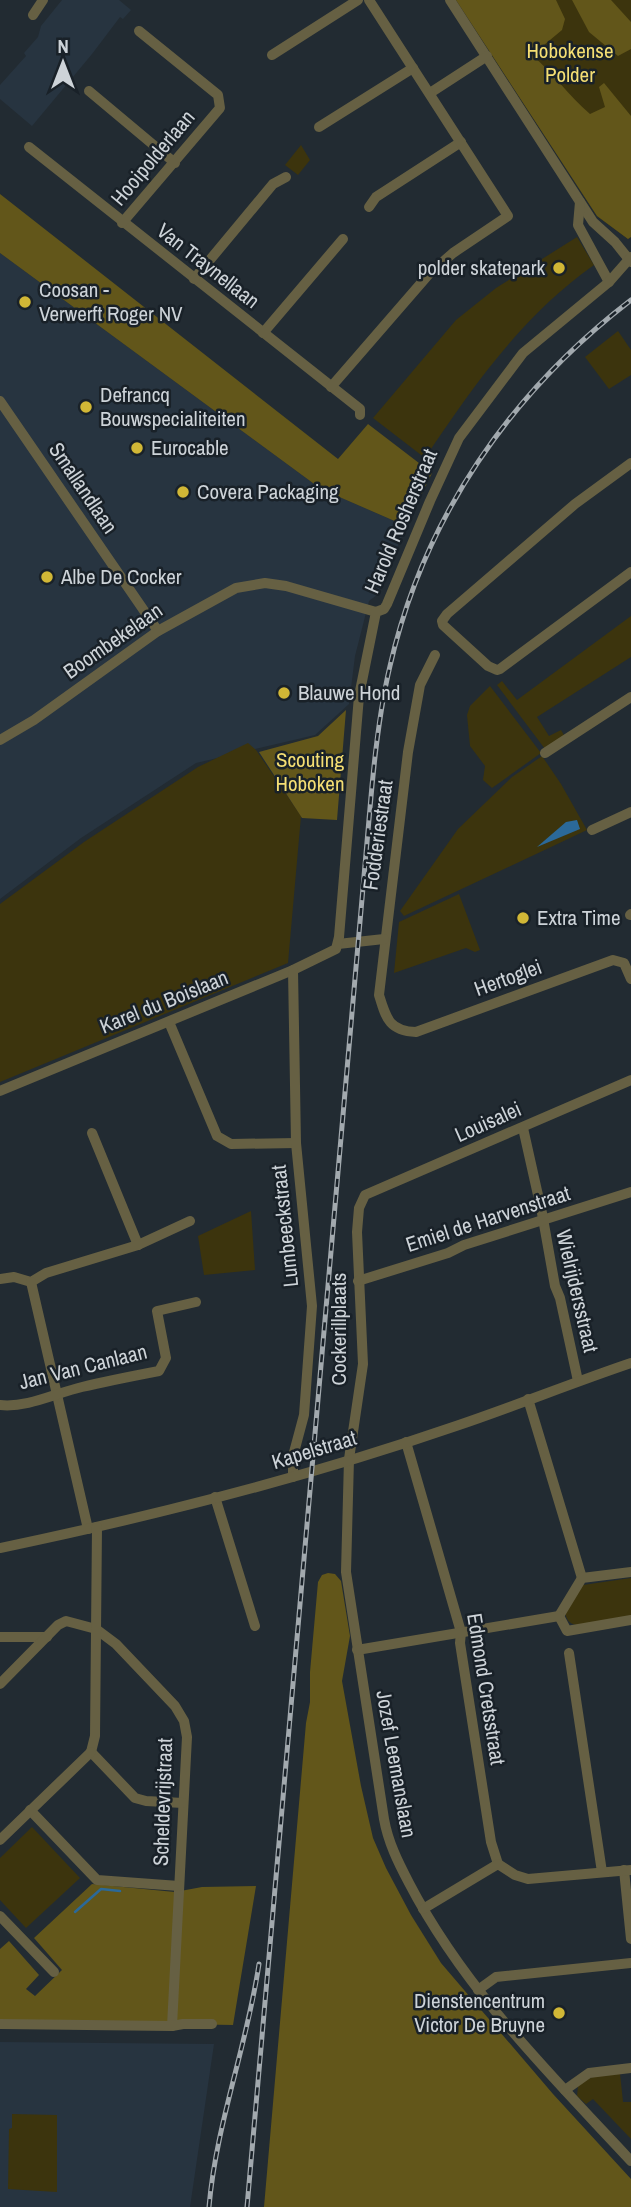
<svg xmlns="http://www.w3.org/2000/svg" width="631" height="2207" font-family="'Archivo Narrow',sans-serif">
  <rect width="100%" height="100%" fill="#222b32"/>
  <g fill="#273440">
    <path d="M62,0h57l12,10 -8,9 -3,-2 -28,37 -60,72 -32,-27v-14l26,-29 -2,-3 14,-16 3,-11z"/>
    <path d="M0,253l321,236 85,37 -28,68 -9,7 -14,55 -6,48 -34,31 -119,28 -115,75 -81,61z"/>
    <path d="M0,2042l214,2 -24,163h-190z"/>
  </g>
  <g fill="#3c340d">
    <path d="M456,0h175v237l-3,2 -31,-23z"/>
    <path d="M301,145l9,15 -12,15 -13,-10z"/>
    <path d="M577,237l17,28c-71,50 -121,121 -169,193l-52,-40 83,-98 40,-32z"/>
    <path d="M618,331l13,19v25l-22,14 -24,-32z"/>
    <path d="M631,616v41l-94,60 12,19 12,-6 4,7 -20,12 -48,-64 5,-4 15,19z"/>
    <path d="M490,686l51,67 -49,35 -9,-8 2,-14 -15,-20 -3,-31 3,-9z"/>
    <path d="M248,743l8,7 45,66 -13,147 -288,119v-178l84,-62 114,-75z"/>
    <path d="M542,756l19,28 26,46 -183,86 -4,-5 58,-82 54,-52z"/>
    <path d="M459,894l21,56 -5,2 -9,-4 -72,25 5,-51z"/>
    <path d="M251,1211l4,59 -51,5 -6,-39z"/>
    <path d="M631,1578v39l-54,8c-8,-1 -10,-5 -12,-12l18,-28z"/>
    <path d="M32,1827l48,51 -54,50 -26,-28v-42z"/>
    <path d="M620,2073l3,29h8v37l-38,-40 -7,5 -9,-8 1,-10c11,-12 27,-11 42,-13z"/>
    <path d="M12,2114l45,1v77l-49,-3 1,-60 3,-1z"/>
  </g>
  <g fill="#62561a">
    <path d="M456,0h100l9,19 -3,11 -30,25c21,18 37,41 58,59l15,-7 -6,-20 5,-4 27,33v121l-3,2 -31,-23z"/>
    <path d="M572,0h39l20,22v27l-13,7 -29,-24z"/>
    <path d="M0,194l338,265 30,-35 64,49 -26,53 -85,-37 -321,-236z"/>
    <path d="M346,710l-9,110 -35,-2 -43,-66 59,-16z"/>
    <path d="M328,1573l7,1 6,7 9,55 -8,45 19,105 12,52 13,30 25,47 30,48 112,131 78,85v28h-367l42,-484 4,-21v-30l8,-90 4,-7z"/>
    <path d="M92,1884l83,8 27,-5 54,-1 -23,139 -233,-4v-72l9,-8 30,34 -13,14 9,7 27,-26 -28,-32z"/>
  </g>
  <path fill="#2b6999" d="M577,820l3,9 -43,18 29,-25z"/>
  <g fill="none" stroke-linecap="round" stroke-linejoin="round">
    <path stroke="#2b6999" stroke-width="2.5" d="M75,1912l26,-23 19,2"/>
    <g stroke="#666043" stroke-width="10">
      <path d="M450,0l143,222 22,20 16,20"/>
      <path d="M33,15l10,-15"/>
      <path d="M272,55l86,-55"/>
      <path d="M89,91l86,72"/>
      <path d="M430,93l57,-37"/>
      <path d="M319,127l94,-59"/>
      <path d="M29,147l331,262v6"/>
      <path d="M580,202l-2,23 31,57"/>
      <path d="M369,207l7,-10 85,-55"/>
      <path d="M122,223l98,-115 -2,-13 -79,-64"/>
      <path d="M194,279l79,-95 13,-7"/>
      <path d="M263,333l80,-94"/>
      <path d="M331,387l98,-113 24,-21 55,-37 -139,-216"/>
      <path d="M0,401l158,230"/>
      <path d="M631,463l-56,41 -128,110 -5,7 1,4 45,41 9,4 3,-1 131,-97"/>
      <path d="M435,655l-15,30 -12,67 -29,243c7,23 10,36 37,37l197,-72 11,3 7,16"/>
      <path d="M0,740l34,-20 124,-89 78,-43 29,-5 21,3 90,26"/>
      <path d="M545,753l86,-56"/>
      <path d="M592,830l39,-18"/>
      <path d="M630,915l1,-1"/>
      <path d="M338,944l46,-5"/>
      <path d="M169,1022l48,114 14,8 65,-1"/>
      <path d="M631,1080l-266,115 -6,13 -2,24 6,132 -14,95 -3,113 38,247c4,23 14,43 25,64 55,106 142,192 222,278"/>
      <path d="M0,1091l293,-121 43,-21 3,-12 20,-241 17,-84 8,-3 3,-5 43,-103 29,-63 64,-85 86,-71 22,-25"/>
      <path d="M523,1128l19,85 13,73 5,12 18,83"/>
      <path d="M92,1133l46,112"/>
      <path d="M0,1279l14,-2 17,5 15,-9 92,-28 52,-24"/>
      <path d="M358,1281l90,-28 16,-8 167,-53"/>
      <path d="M31,1282l57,247"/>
      <path d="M528,1399l54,179"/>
      <path d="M0,1405c27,3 56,-12 82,-18 25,-6 51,-11 77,-16l7,-13 -9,-47 39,-9"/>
      <path d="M406,1442l55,190 -1,11 31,199 7,22"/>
      <path d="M293,1477v-21l11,-41 8,-109 -16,-163 -3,-173"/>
      <path d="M215,1497l40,129"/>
      <path d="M0,1548c154,-32 308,-71 456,-122 59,-20 116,-43 175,-63"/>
      <path d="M559,1616l23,-38 49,-6"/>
      <path d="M559,1616l8,15 64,-11"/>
      <path d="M0,1637h47"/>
      <path d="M357,1650l202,-34"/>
      <path d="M569,1653l33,219"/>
      <path d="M0,1684l58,-59 8,-4 30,8 20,15 59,62 9,15 3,16 -15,289"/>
      <path d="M91,1752l4,-16 2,-209"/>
      <path d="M91,1752l44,46 11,3 37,2"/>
      <path d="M30,1810l67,70 82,6"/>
      <path d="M0,1840l91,-88"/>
      <path d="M624,1870l7,69"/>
      <path d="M423,1909l75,-45 17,11 13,4 103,-9"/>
      <path d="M0,1916l54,56"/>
      <path d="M478,1990l18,-13 135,-14"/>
      <path d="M0,2024l172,2 11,-2h29"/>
      <path d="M565,2090l24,-17 42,-5"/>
    </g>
    <g stroke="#a2a9ae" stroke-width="5">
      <g id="rail">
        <path d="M209,2207c7,-83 38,-161 50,-243"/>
        <path d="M247,2207l123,-1399c4,-48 9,-96 20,-142 34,-149 121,-274 241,-366"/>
      </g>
    </g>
    <use href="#rail" stroke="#192128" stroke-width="2.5" stroke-dasharray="8" stroke-linecap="butt"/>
  </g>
  <g fill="#d1b736" stroke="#192128" stroke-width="2.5">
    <circle cx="559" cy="268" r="7"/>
    <circle cx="25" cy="302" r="7"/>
    <circle cx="86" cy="407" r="7"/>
    <circle cx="137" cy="448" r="7"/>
    <circle cx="183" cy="492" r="7"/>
    <circle cx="47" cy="577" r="7"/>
    <circle cx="284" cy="693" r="7"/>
    <circle cx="523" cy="918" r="7"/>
    <circle cx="559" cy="2013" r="7"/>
  </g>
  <g text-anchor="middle" stroke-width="5" stroke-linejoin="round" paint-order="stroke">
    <g font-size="21" fill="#f4de73" stroke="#192128">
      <text x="570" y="58">Hobokense<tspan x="570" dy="24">Polder</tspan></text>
      <text x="310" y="767">Scouting<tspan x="310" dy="24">Hoboken</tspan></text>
    </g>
    <g font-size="21" fill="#cdd3d8" stroke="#192128">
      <text transform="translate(153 158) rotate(-50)" y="7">Hooipolderlaan</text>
      <text transform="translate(208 266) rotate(38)" y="7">Van Traynellaan</text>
      <text transform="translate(83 488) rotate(56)" y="7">Smallandlaan</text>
      <text transform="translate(401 521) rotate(-67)" y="7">Harold Rosherstraat</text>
      <text transform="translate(113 641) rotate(-35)" y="7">Boombekelaan</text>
      <text transform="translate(378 835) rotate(-82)" y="7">Fodderiestraat</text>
      <text transform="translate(508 978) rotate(-20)" y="7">Hertoglei</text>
      <text transform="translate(164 1002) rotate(-22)" y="7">Karel du Boislaan</text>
      <text transform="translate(488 1122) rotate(-24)" y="7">Louisalei</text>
      <text transform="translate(488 1219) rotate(-18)" y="7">Emiel de Harvenstraat</text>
      <text transform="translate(285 1226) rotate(-96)" y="7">Lumbeeckstraat</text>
      <text transform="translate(577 1291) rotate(77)" y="7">Wielrijdersstraat</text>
      <text transform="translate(339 1329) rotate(-90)" y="7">Cockerillplaats</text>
      <text transform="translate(83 1367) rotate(-14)" y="7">Jan Van Canlaan</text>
      <text transform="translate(314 1450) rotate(-17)" y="7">Kapelstraat</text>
      <text transform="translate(486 1689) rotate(81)" y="7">Edmond Cretsstraat</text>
      <text transform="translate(396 1764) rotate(80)" y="7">Jozef Leemanslaan</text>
      <text transform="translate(163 1802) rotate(-88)" y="7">Scheldevrijstraat</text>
    </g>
    <g font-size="21" fill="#cdd3d8" stroke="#192128" text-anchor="start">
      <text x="545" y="275" text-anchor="end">polder skatepark</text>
      <text x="39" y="297">Coosan -<tspan x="39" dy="24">Verwerft Roger NV</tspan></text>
      <text x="100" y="402">Defrancq<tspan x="100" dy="24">Bouwspecialiteiten</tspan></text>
      <text x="151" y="455">Eurocable</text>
      <text x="197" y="499">Covera Packaging</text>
      <text x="61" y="584">Albe De Cocker</text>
      <text x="298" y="700">Blauwe Hond</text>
      <text x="537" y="925">Extra Time</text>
      <text x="545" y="2008" text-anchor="end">Dienstencentrum<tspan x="545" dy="24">Victor De Bruyne</tspan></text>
    </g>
  </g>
  <g transform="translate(63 63)" stroke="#192128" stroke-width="5" paint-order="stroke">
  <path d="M0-5L12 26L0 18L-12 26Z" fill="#cdd3d8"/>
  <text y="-10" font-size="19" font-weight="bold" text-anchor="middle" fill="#cdd3d8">N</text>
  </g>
</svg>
